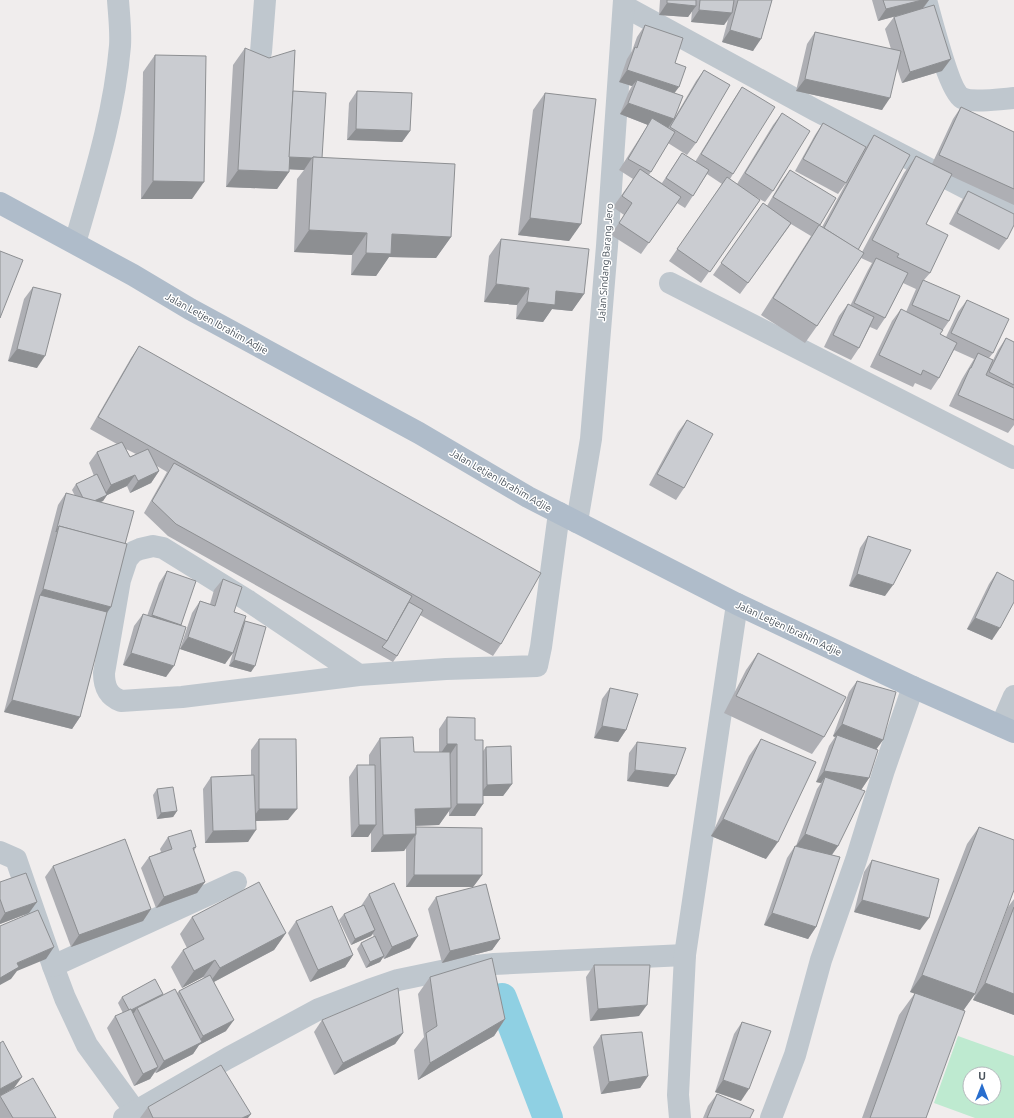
<svg xmlns="http://www.w3.org/2000/svg" width="1014" height="1118" font-family="Ubuntu,sans-serif">
  <rect width="100%" height="100%" fill="#f0eded"/>
  <path fill="#beead0" fill-rule="evenodd" d="M958,1036l56,20v62h-39l-41,-15zM970,1074h24v24h-24z"/>
  <g fill="none" stroke-linecap="round" stroke-linejoin="round">
    <path stroke="#8fd0e3" stroke-width="30" d="M502,998l46,120"/>
    <g stroke="#bfc7ce" stroke-width="22">
      <path d="M926,0c5,17 23,91 36,98 9,5 40,1 52,0"/>
      <path d="M624,6l191,104 199,103"/>
      <path d="M261,52l4,-52"/>
      <path d="M75,243c19,-66 39,-128 45,-197 1,-15 -1,-31 -2,-46"/>
      <path d="M670,283l344,175"/>
      <path d="M577,522l14,-83 16,-193 17,-246"/>
      <path d="M359,675l-112,-75 -84,-52 -10,-2 -13,3 -7,3 -6,7 -7,21 -16,93c0,14 4,23 17,28l61,-4 177,-22 87,-6 91,-3 4,-19 18,-134"/>
      <path d="M1001,726l13,-30"/>
      <path d="M0,852l16,7 37,107 12,32 22,47 48,66"/>
      <path d="M53,966l183,-84"/>
      <path d="M124,1118l104,-60 91,-49 50,-19 29,-10 53,-11 43,-5 191,-9"/>
      <path d="M680,1118l-2,-23 7,-140 52,-351"/>
      <path d="M771,1118l24,-63 26,-95 35,-100 28,-90 29,-83"/>
    </g>
    <path stroke="#afbcca" stroke-width="22" d="M0,203l133,72 57,34 229,124 109,64 209,107 176,83 101,45"/>
  </g>
  <g fill="#aeafb4" fill-rule="evenodd">
    <path d="M660,0h112l-19,51 -31,-9 6,-22 -4,5 -33,-3 1,-11 -4,6 -29,-2z"/>
    <path d="M872,0h57l-6,9 19,62 -40,12 -5,-15 -15,42 -86,-19 11,-47 8,-12 76,17 -6,-20 9,-12 10,-3 -26,7z"/>
    <path d="M645,25l30,38 -1,30 1,24 21,-36 8,-11 -8,73 -9,12 -19,-12 -19,32 13,8 20,-30 13,9 39,-63 8,-12 -9,87 -3,5 7,5 36,-59 9,-12 -9,78 -8,11 -16,-9 11,7 -59,83 -32,-22 53,-77 -15,-10 -22,34 -8,-5 -36,51 -30,-19 13,-20 -11,-8 20,-28 -14,-9 29,-45 -28,-11 9,-23 3,-5 -13,-4 8,-23 5,-8 5,-14z"/>
    <path d="M245,48l48,44v-1l29,67 129,79 -15,21 -47,-1 -13,19 -25,-1 1,-20 -58,-3 3,-73 7,-9 -15,-1v3l-12,17 -51,-2 7,-122z"/>
    <path d="M155,55l37,144h-51l2,-127z"/>
    <path d="M357,91l53,40 -8,11 -55,-2 2,-37z"/>
    <path d="M545,93l36,131 -12,17 -51,-6 15,-125z"/>
    <path d="M961,107l53,25v73l-63,-29 -25,48 4,49 -6,7 25,41 -9,13 6,3 12,-25 9,-12 26,53 -4,5 4,2 5,-10 8,-12 8,4v83l-6,8 -59,-27 13,-27 12,-20 -20,-9 -15,28 -8,12 -16,-7 -2,4 -43,-20 22,-46 9,-12 5,3 10,-23 -13,-6 -18,35 -8,12 -7,-3 -11,21 -8,12 -27,-13 15,-31 9,-12 2,2 18,-36 4,-7 -11,-5 -44,68 -12,17 -44,-28 50,-79 -20,-12 -51,70 -27,-19 50,-72 4,3 14,-24 9,-12 29,55 3,2 44,-80 8,-12 -16,115 4,2 42,-79 12,-17 16,8 21,-45z"/>
    <path d="M823,123l23,60 -8,11 -43,-23 20,-36z"/>
    <path d="M968,191l39,48 -8,11 -50,-26 11,-21z"/>
    <path d="M501,239l83,55 -12,17 -20,-2 -9,13 -27,-3 1,-14 -33,-3 5,-46z"/>
    <path d="M33,287l4,81 -29,-7 16,-62z"/>
    <path d="M139,346l362,298 -8,12 -73,-41 -23,41 -4,6 -225,-126 -24,-23 23,-41 -10,-6 2,5 -8,12 -21,10 -3,-7 -20,9 -4,6 -3,1 25,42 -14,63 -4,5 -27,105 -8,12 -68,-17 54,-207 8,-12 9,3 -3,-6 4,-6 18,-8 -5,-13 8,-11 20,-8 -27,-15 41,-71zM126,449l10,5 -6,3z"/>
    <path d="M687,420l-3,68 -8,12 -27,-15 29,-53z"/>
    <path d="M868,536l17,60 -36,-10 11,-38z"/>
    <path d="M167,571l14,54 -15,52 -43,-12 11,-39 9,-12 4,2 12,-33z"/>
    <path d="M997,572l-5,68 -25,-11 22,-45z"/>
    <path d="M223,579l11,33 9,12 2,-3 6,51 -22,-6 6,-20 -10,18 -45,-15 12,-36 8,-12 10,3 4,-14z"/>
    <path d="M758,653l66,84 -12,17 -88,-41 22,-43z"/>
    <path d="M857,681l26,59 -7,9 -7,29 -8,12 -23,56 -6,9 -16,72 -8,12 -44,-14 23,-67 8,-12 12,3 -11,-3 21,-57 4,-6 -5,-1 13,-36 6,-9 -2,-1 16,-44z"/>
    <path d="M610,688l16,42 -8,12 -24,-4 8,-39z"/>
    <path d="M447,717l28,23 8,11 3,-4 26,37 -9,12h-20l-8,20h-26v-5l-10,14 -23,1v1l66,48 -9,12h-67v-40l-2,4 -33,1v-20l-3,5h-17l-2,-60 8,-12h12v-10l11,-17 34,14h25v-23z"/>
    <path d="M259,739l29,81 -32,1 -8,21 -43,1 -2,-54 8,-12 40,-2v-25z"/>
    <path d="M761,739l5,120 -55,-23 38,-80z"/>
    <path d="M637,742l39,33 -8,12 -41,-6 2,-28z"/>
    <path d="M157,789l20,22 -4,6 -16,2 -4,-24z"/>
    <path d="M979,827l-4,167 -12,16 -37,108h-64l37,-103 16,-22 -5,-1 57,-148z"/>
    <path d="M168,837l28,10 -2,4 11,31 -8,11 -41,15 -15,-40 8,-11 12,-5 -1,-3z"/>
    <path d="M872,860l48,70 -66,-18 10,-40z"/>
    <path d="M53,866l98,43 -8,12 -72,26 -26,-70z"/>
    <path d="M0,882l29,31 -29,11z"/>
    <path d="M369,894l41,54 -26,11 -1,-2 -3,5 -14,6 -9,-19 4,-6 13,-6 -1,-3 -2,2 -20,9 -12,-25 5,-6 17,-8z"/>
    <path d="M436,897l64,42 -8,11 -50,13 -14,-54z"/>
    <path d="M1014,899v116l-41,-15 35,-93z"/>
    <path d="M192,917l94,16 -12,17 -60,32 12,49 -27,14 -6,9 -37,19 -1,-1 -5,7 -16,7 -27,-58 8,-12 8,-3 -5,-10 4,-6 39,-1 16,-3 2,-2 25,-13 -1,-1 -21,11 -11,-21 12,-17 4,-2 -7,-14z"/>
    <path d="M296,921l57,34 -8,12 -35,15 -22,-49z"/>
    <path d="M594,965l45,51 -49,5 -4,-44z"/>
    <path d="M430,977l75,42 -11,17 -76,44 -4,-30 10,-13 -6,-43z"/>
    <path d="M322,1020l81,13 -8,11 -61,31 -20,-43z"/>
    <path d="M742,1022l-1,79 -26,-9 19,-58z"/>
    <path d="M601,1035l47,41 -8,12 -39,6 -8,-47z"/>
    <path d="M22,1077l-8,11 42,30h-56v-21l13,-8z"/>
    <path d="M717,1094l33,24h-47l5,-12z"/>
    <path d="M148,1107l100,11h-108z"/>
  </g>
  <g fill="#8d8f92">
    <path d="M922,0h7l-7,9 -44,12 8,-12z"/>
    <path d="M667,3l29,3 -8,11 -29,-2z"/>
    <path d="M699,10l33,3 -8,12 -33,-3z"/>
    <path d="M730,30l31,9 -8,12 -31,-9z"/>
    <path d="M951,59l-9,12 -40,12 8,-11z"/>
    <path d="M627,70l52,17 -9,12 -33,-19 -5,6 -13,-4z"/>
    <path d="M805,79l85,19 -8,12 -86,-19z"/>
    <path d="M628,103l46,16 -8,12 -14,-13 -4,7 -28,-11z"/>
    <path d="M356,129l54,2 -8,11 -55,-2z"/>
    <path d="M289,157l23,1 -8,12 -23,-1z"/>
    <path d="M238,170l51,2 -12,17 -51,-2z"/>
    <path d="M153,181l51,1 -12,17h-51z"/>
    <path d="M530,218l51,6 -12,17 -51,-6z"/>
    <path d="M309,230l58,3 -15,22 -58,-3z"/>
    <path d="M392,234l59,3 -15,21 -47,-1 -13,19 -25,-1 15,-22z"/>
    <path d="M496,284l33,4 -12,17 -33,-3z"/>
    <path d="M556,291l28,3 -12,17 -20,-2 -9,13 -27,-3 11,-17z"/>
    <path d="M17,349l28,7 -8,12 -29,-7z"/>
    <path d="M159,471l-8,12 -21,10 8,-12z"/>
    <path d="M135,475l-8,11 -24,11 8,-12z"/>
    <path d="M107,495l-4,6 -21,9 4,-6z"/>
    <path d="M857,574l36,11 -8,11 -36,-10z"/>
    <path d="M43,589l68,18 -12,17 -59,-29z"/>
    <path d="M152,615l29,10 -8,11 -29,-10z"/>
    <path d="M975,618l25,10 -8,12 -25,-11z"/>
    <path d="M188,637l45,16 -8,11 -45,-15z"/>
    <path d="M131,653l43,13 -8,11 -43,-12z"/>
    <path d="M234,660l21,6 -4,6 -22,-6z"/>
    <path d="M12,700l68,17 -8,12 -68,-17z"/>
    <path d="M842,724l41,16 -8,11 -38,-16 -2,2 -2,-1z"/>
    <path d="M602,726l24,4 -8,12 -24,-4z"/>
    <path d="M447,744h10l-8,12h-10z"/>
    <path d="M635,770l41,5 -8,12 -41,-6z"/>
    <path d="M824,771l45,7 -8,12 -36,-13 -4,6 -5,-1z"/>
    <path d="M512,784l-9,12h-24l8,-11z"/>
    <path d="M457,804h26l-8,12h-26z"/>
    <path d="M451,808l-12,17 -36,1 12,-17z"/>
    <path d="M259,809h38l-9,11 -37,1z"/>
    <path d="M177,811l-4,6 -16,2 4,-6z"/>
    <path d="M723,819l55,23 -12,17 -55,-23z"/>
    <path d="M359,825h17l-8,12h-17z"/>
    <path d="M256,830l-8,12 -43,1 8,-12z"/>
    <path d="M416,834l-12,17 -33,1 12,-17z"/>
    <path d="M805,834l33,12 -8,11 -34,-11z"/>
    <path d="M414,875h68l-9,12h-67z"/>
    <path d="M205,882l-8,11 -41,15 8,-11z"/>
    <path d="M862,900l67,18 -9,12 -66,-18z"/>
    <path d="M37,902l-8,11 -29,11v-3l5,-8z"/>
    <path d="M151,909l-8,12 -72,26 8,-12z"/>
    <path d="M772,913l44,14 -8,12 -44,-14z"/>
    <path d="M375,930l-4,6 -20,9 4,-6z"/>
    <path d="M286,933l-12,17 -66,35 12,-17z"/>
    <path d="M418,936l-8,12 -26,11 8,-12z"/>
    <path d="M500,939l-8,11 -50,13 8,-12z"/>
    <path d="M54,947l-8,12 -29,12 -6,8 -11,6v-7l17,-15z"/>
    <path d="M353,955l-8,12 -35,15 8,-12z"/>
    <path d="M384,956l-4,6 -14,6 4,-6z"/>
    <path d="M215,960l-12,17 -21,11 12,-17z"/>
    <path d="M922,975l53,19 -12,17 -53,-19z"/>
    <path d="M985,983l29,11v21l-41,-15z"/>
    <path d="M163,994l-4,6 -22,8 -3,5 -8,4 4,-6z"/>
    <path d="M647,1005l-8,11 -49,5 8,-12z"/>
    <path d="M505,1019l-11,17 -76,44 12,-17z"/>
    <path d="M234,1020l-8,11 -27,14 -6,9 -37,19 8,-12 33,-17 6,-8z"/>
    <path d="M403,1033l-8,11 -61,31 9,-12z"/>
    <path d="M158,1067l-8,12 -16,7 9,-12z"/>
    <path d="M648,1076l-8,12 -39,6 8,-12z"/>
    <path d="M22,1077l-8,11 -14,8v-7z"/>
    <path d="M723,1080l26,9 -8,12 -26,-9z"/>
    <path d="M251,1114l-3,4h-6z"/>
  </g>
  <g fill="#caccd1" stroke="#8d8f92">
    <path d="M667,0h29v6l-29,-3z"/>
    <path d="M700,0h34l-2,13 -33,-3z"/>
    <path d="M738,0h34l-11,39 -31,-9z"/>
    <path d="M883,0h39l-36,9z"/>
    <path d="M934,5l17,54 -41,13 -16,-55z"/>
    <path d="M645,25l38,13 -8,25 11,4 -7,20 -52,-17 8,-23 2,1z"/>
    <path d="M815,32l86,19 -11,47 -85,-19z"/>
    <path d="M245,48l24,10 26,-8 -6,122 -51,-2z"/>
    <path d="M155,55l51,1 -2,126 -51,-1z"/>
    <path d="M704,70l26,15 -34,58 -26,-16z"/>
    <path d="M637,80l46,16 -9,23 -46,-16z"/>
    <path d="M742,87l33,20 -42,67 -32,-20z"/>
    <path d="M293,91l33,2 -4,65 -9,-1 -1,1 -23,-1z"/>
    <path d="M357,91l55,2 -2,38 -54,-2z"/>
    <path d="M545,93l51,6 -15,125 -51,-6z"/>
    <path d="M961,107l53,25v57l-75,-34z"/>
    <path d="M782,113l28,18 -37,60 -28,-18z"/>
    <path d="M652,118l23,14 -24,40 -23,-13z"/>
    <path d="M823,123l43,24 -20,36 -43,-24z"/>
    <path d="M874,135l36,20 -52,95 -34,-22z"/>
    <path d="M682,153l27,17 -16,26 -27,-18z"/>
    <path d="M916,156l36,18 -26,50 22,11 -18,38 -33,-16 2,-3 -27,-14z"/>
    <path d="M313,157l142,7 -4,73 -59,-3 -1,20 -25,-1 1,-20 -58,-3z"/>
    <path d="M640,169l41,28 -32,46 -30,-20 13,-20 -10,-7z"/>
    <path d="M790,170l46,28 -16,27 -47,-28z"/>
    <path d="M727,177l33,23 -50,72 -33,-23z"/>
    <path d="M968,191l46,23v11l-7,14 -50,-26z"/>
    <path d="M763,203l28,20 -43,60 -27,-20z"/>
    <path d="M819,225l45,28 -47,73 -44,-28z"/>
    <path d="M501,239l88,10 -5,45 -28,-3 -1,14 -28,-3 2,-14 -33,-4z"/>
    <path d="M0,251l23,9 -23,58z"/>
    <path d="M876,258l32,15 -23,45 -31,-15z"/>
    <path d="M923,280l37,16 -11,25 -37,-16z"/>
    <path d="M33,287l28,7 -16,62 -28,-7z"/>
    <path d="M967,300l42,19 -16,34 -42,-20z"/>
    <path d="M848,304l26,13 -15,31 -26,-13z"/>
    <path d="M901,309l42,21 -3,4 17,9 -18,35 -16,-8 -2,5 -42,-20z"/>
    <path d="M1006,338l8,4v43l-25,-13z"/>
    <path d="M139,346l402,227 -40,71 -403,-227z"/>
    <path d="M978,353l15,7 -7,15 28,13v32l-56,-25 12,-27h1z"/>
    <path d="M687,420l26,14 -29,54 -27,-14z"/>
    <path d="M122,442l8,15 18,-8 11,22 -21,10 -3,-6 -24,10 -14,-33z"/>
    <path d="M174,463l238,133 -25,45 -211,-117 -24,-23z"/>
    <path d="M97,474l10,21 -13,6 -11,-3 -7,-14z"/>
    <path d="M66,493l68,18 -9,33 -66,-18 -3,6z"/>
    <path d="M59,526l68,18 -16,63 -68,-18z"/>
    <path d="M868,536l43,14 -18,35 -36,-11z"/>
    <path d="M167,571l29,10 -15,44 -29,-10z"/>
    <path d="M997,572l17,9v21l-14,26 -25,-10z"/>
    <path d="M223,579l19,8 -8,25 12,4 -13,37 -45,-16 12,-36 15,5z"/>
    <path d="M40,595l67,17 -27,105 -68,-17z"/>
    <path d="M409,602l14,8 -26,46 -15,-9 5,-6z"/>
    <path d="M143,614l43,13 -12,39 -43,-13z"/>
    <path d="M245,621l21,6 -11,39 -21,-6z"/>
    <path d="M758,653l88,44 -22,40 -88,-41z"/>
    <path d="M857,681l39,11 -13,48 -41,-16z"/>
    <path d="M610,688l28,6 -12,36 -24,-4z"/>
    <path d="M447,717l28,1v22h8v64h-26v-60h-10z"/>
    <path d="M837,735l41,15 -9,28 -45,-7z"/>
    <path d="M413,737l1,15h36l1,56 -36,1 1,25 -33,1 -3,-97z"/>
    <path d="M259,739h37l1,70h-38z"/>
    <path d="M761,739l55,23 -38,80 -55,-23z"/>
    <path d="M637,742l49,6 -10,27 -41,-5z"/>
    <path d="M511,746l1,38 -25,1 -1,-38z"/>
    <path d="M357,765h18l1,60h-17z"/>
    <path d="M254,775l2,55 -43,1 -2,-54z"/>
    <path d="M825,777l40,14 -27,55 -33,-12z"/>
    <path d="M173,787l4,24 -16,2 -4,-24z"/>
    <path d="M416,827l66,1v47h-68l1,-39 1,-2z"/>
    <path d="M979,827l35,13v50l-39,104 -53,-19z"/>
    <path d="M191,830l5,17 -3,1 12,34 -41,15 -15,-40 23,-8 -4,-12z"/>
    <path d="M125,839l26,70 -72,26 -26,-69z"/>
    <path d="M795,846l45,11 -24,70 -44,-14z"/>
    <path d="M872,860l67,19 -10,39 -67,-18z"/>
    <path d="M26,873l11,29 -32,11 -5,-14v-17z"/>
    <path d="M259,882l27,51 -66,35 -5,-8 -21,11 -11,-21 21,-11 -12,-22z"/>
    <path d="M394,883l24,53 -26,11 -23,-53z"/>
    <path d="M486,884l14,55 -50,12 -14,-54z"/>
    <path d="M364,905l11,25 -20,9 -11,-25z"/>
    <path d="M332,906l21,49 -35,15 -22,-49z"/>
    <path d="M1014,907v87l-29,-11z"/>
    <path d="M38,910l16,37 -37,16 2,4 -19,11v-52z"/>
    <path d="M375,936l9,20 -14,6 -9,-19z"/>
    <path d="M492,958l13,61 -75,44 -4,-30 11,-7 -7,-49z"/>
    <path d="M594,965h56l-3,40 -49,4z"/>
    <path d="M210,975l24,45 -31,16 -24,-45z"/>
    <path d="M155,979l8,15 -32,16v-1l-2,1 -7,-13z"/>
    <path d="M398,988l5,45 -60,30 -21,-43z"/>
    <path d="M175,989l27,53 -38,19 -27,-53z"/>
    <path d="M915,993l50,18 -39,107h-56z"/>
    <path d="M131,1009l27,58 -15,7 -28,-58z"/>
    <path d="M742,1022l29,9 -22,58 -26,-9z"/>
    <path d="M642,1032l6,44 -39,6 -8,-47z"/>
    <path d="M3,1041l19,36 -22,12v-46z"/>
    <path d="M221,1065l30,49 -9,4h-89l-5,-11z"/>
    <path d="M33,1078l23,40h-43l-13,-22z"/>
    <path d="M717,1094l37,16 -4,8h-43z"/>
  </g>
  <g text-anchor="middle" stroke-width="3" stroke-linejoin="round" paint-order="stroke">
    <g font-size="10" fill="#475059" stroke="#fff">
      <text transform="translate(605 262) rotate(-86)" y="4">Jalan Sindang Barang Jero</text>
      <text transform="translate(217 323) rotate(29)" y="4">Jalan Letjen Ibrahim Adjie</text>
      <text transform="translate(501 480) rotate(30)" y="4">Jalan Letjen Ibrahim Adjie</text>
      <text transform="translate(789 628) rotate(25)" y="4">Jalan Letjen Ibrahim Adjie</text>
    </g>
  </g>
  <g transform="translate(982 1086)"><circle r="19" fill="#ffffff" stroke="#b5b9bd"/>
  <path d="M0-3L7 15L0 10L-7 15Z" fill="#286ece"/>
  <text y="-6" font-size="11" font-weight="bold" text-anchor="middle" fill="#475059">U</text>
  </g>
</svg>
